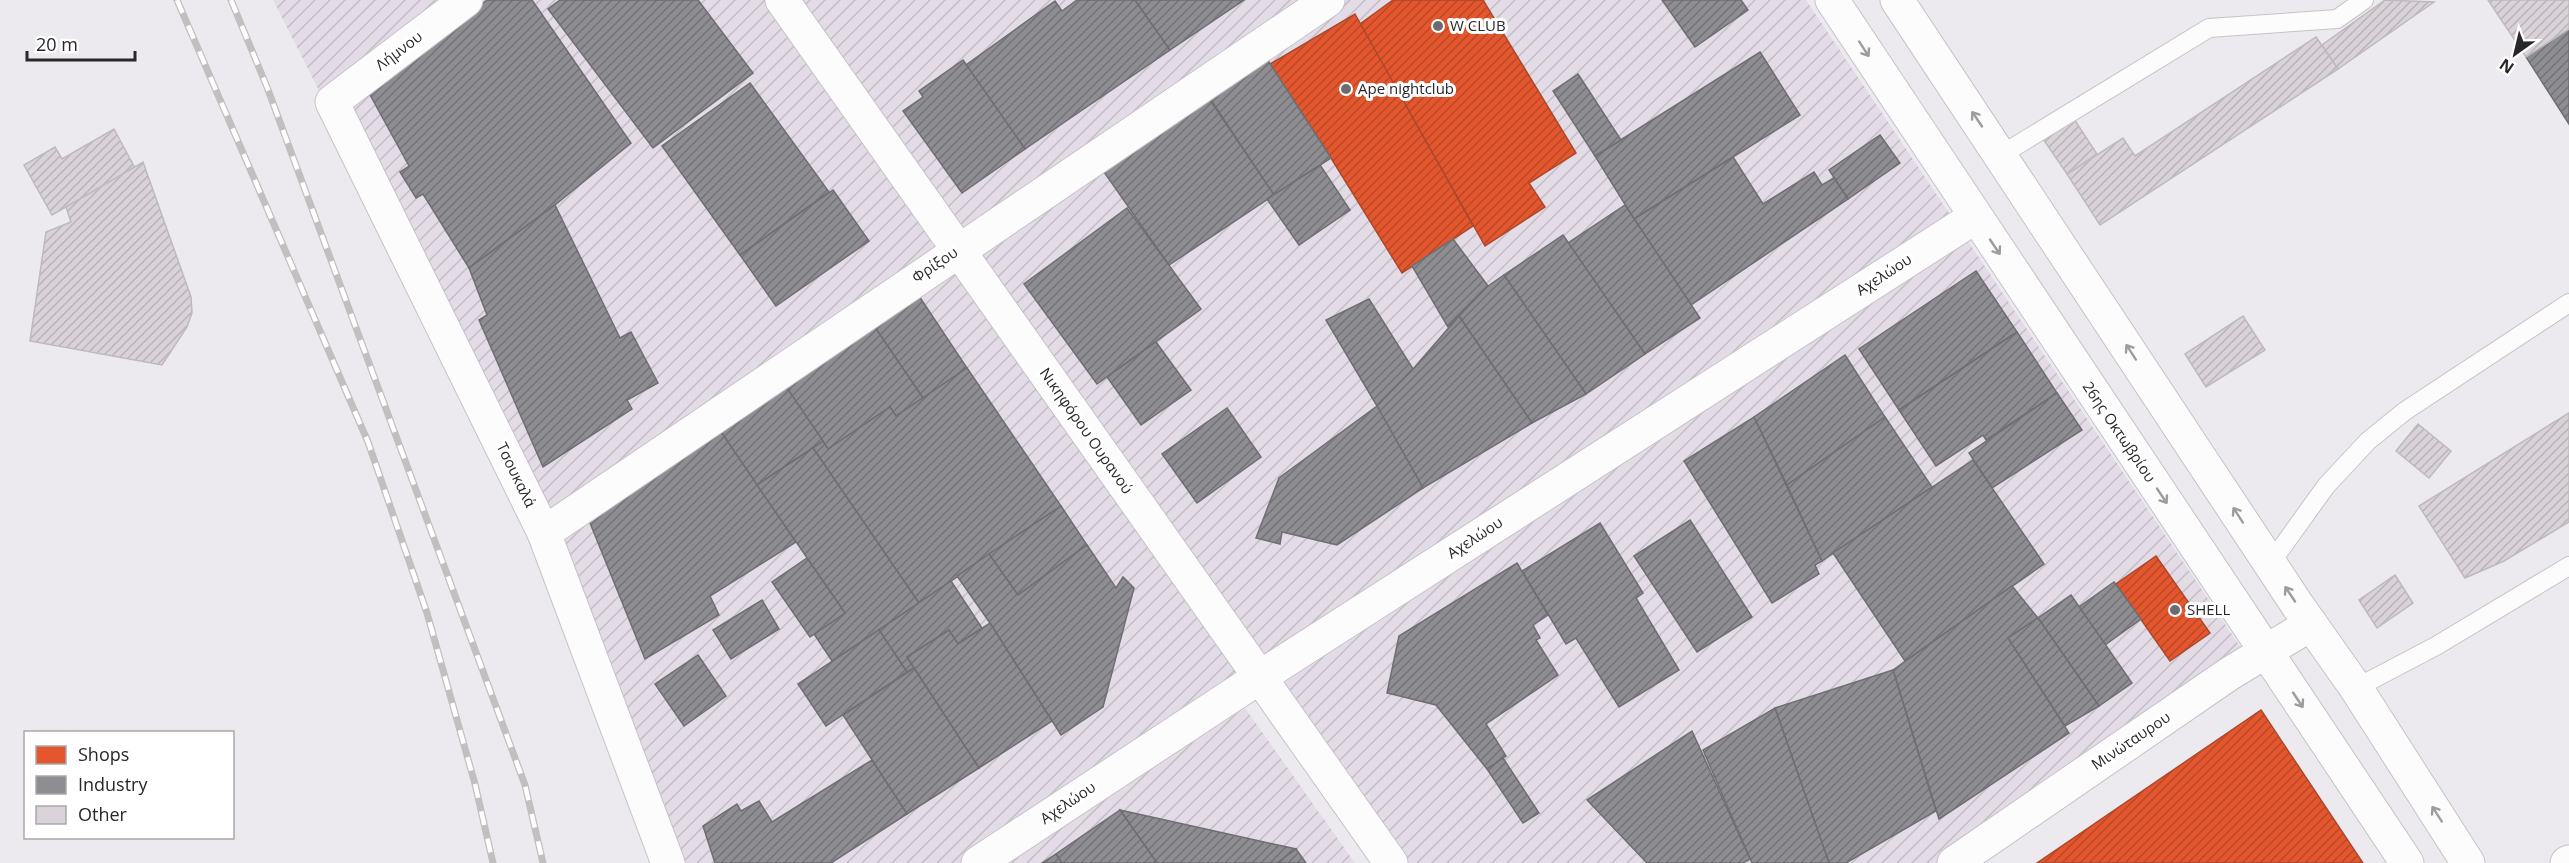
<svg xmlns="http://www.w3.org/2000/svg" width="2569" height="863" font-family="'Open Sans',sans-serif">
  <defs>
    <pattern id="industrial-furrows" width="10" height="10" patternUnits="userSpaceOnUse" patternTransform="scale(1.5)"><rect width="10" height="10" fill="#e3dce6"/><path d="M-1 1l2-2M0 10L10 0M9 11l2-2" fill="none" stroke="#c3bdc5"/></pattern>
    <pattern id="shops-hatch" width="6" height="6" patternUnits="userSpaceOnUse" patternTransform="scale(1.5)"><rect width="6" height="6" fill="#e4572e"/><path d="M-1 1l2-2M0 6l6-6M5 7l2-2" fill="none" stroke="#b94827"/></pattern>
    <pattern id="industry-hatch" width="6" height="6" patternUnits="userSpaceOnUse" patternTransform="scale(1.5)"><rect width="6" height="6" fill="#8d8d92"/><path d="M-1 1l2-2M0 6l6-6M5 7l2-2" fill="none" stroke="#737377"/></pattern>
    <pattern id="building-hatch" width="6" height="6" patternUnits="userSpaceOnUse" patternTransform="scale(1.5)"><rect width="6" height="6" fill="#d9d2d8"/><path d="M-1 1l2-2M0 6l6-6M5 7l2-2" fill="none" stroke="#bab4b9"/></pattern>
  </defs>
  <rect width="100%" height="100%" fill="#edeaef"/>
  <g fill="url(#industrial-furrows)">
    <path d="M273,0h1533l435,648 -302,215h-548l-132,-186 -281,186h-310l-124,-330z"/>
    <path d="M1245,708l110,155h-348z"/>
  </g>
  <g fill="url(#shops-hatch)" stroke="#ac492c" stroke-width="1.5">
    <path d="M1393,0h90l93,153 -47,30 16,24 -60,39 -125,-222z"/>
    <path d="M1355,14l118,212 -71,47 -71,-115 -61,-94z"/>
    <path d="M2156,556l54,77 -40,28 -54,-77z"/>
    <path d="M2261,710l102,153h-326z"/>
  </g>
  <g fill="url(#industry-hatch)" stroke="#6f6e72" stroke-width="1.5">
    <path d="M487,0h45l99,143 -76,62 -86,63 -46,-74 -7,4 -16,-26 9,-6 -40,-73z"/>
    <path d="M560,0h138l55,73 -100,75 -105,-139z"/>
    <path d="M1077,0h58l35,50 -145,99 -59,-84 89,-64 7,10z"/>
    <path d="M1135,0h109l-74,50z"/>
    <path d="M1662,0h79l7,10 -53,37z"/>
    <path d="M2569,29v95l-43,-67z"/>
    <path d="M1760,52l40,63 -166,104 -39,-63z"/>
    <path d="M1267,59l64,99 -57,37 -65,-98z"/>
    <path d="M963,60l62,89 -63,44 -59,-82 20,-14 -4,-6z"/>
    <path d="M1578,74l43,66 -26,16 -42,-65z"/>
    <path d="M750,83l79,109 -89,63 -78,-109z"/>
    <path d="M1210,100l64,95 -105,70 -65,-93z"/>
    <path d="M1880,135l20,28 -52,36 -19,-29z"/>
    <path d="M1733,157l30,47 51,-32 8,13 12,-7 14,21 -157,106 -57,-86z"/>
    <path d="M1320,165l30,45 -51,35 -32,-46z"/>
    <path d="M833,190l36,51 -93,65 -36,-51z"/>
    <path d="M555,205l65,133 11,-6 27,51 -31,17 5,9 -89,58 -64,-147 8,-5 -18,-47z"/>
    <path d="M1625,205l75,113 -55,36 -77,-111z"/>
    <path d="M1127,208l74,101 -104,75 -73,-100z"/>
    <path d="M1563,235l82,119 -59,40 -82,-119z"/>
    <path d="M1453,239l35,47 -40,41 -36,-61z"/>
    <path d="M1976,271l41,61 -118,78 -40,-61z"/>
    <path d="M1504,275l82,119 -54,29 -73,-107 29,-30z"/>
    <path d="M915,290l52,78 -44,30 -53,-78z"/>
    <path d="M1369,299l44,70 -36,37 -51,-86z"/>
    <path d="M1459,316l73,107 -109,65 -46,-82 36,-37z"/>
    <path d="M870,320l53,78 -27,18 -6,-9 -62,42 -50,-74z"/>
    <path d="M2017,332l40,61 -71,47 -3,-5 -47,31 -37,-56z"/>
    <path d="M1156,342l35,48 -50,35 -34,-48z"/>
    <path d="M1845,355l40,62 -98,68 -33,-68z"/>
    <path d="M967,368l94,138 -142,97 -106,-155 10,-7 5,8 62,-42 6,9z"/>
    <path d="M785,385l38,56 -66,44 -38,-56z"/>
    <path d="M2057,393l25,37 -90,58 -23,-35z"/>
    <path d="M1377,406l46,82 -86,57 -55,-13 -2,12 -24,-6 23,-60z"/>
    <path d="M1227,408l34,49 -64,46 -35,-49z"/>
    <path d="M1754,417l68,144 -7,4 4,9 -47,29 -88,-142z"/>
    <path d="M1885,417l47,70 -110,74 -35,-76z"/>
    <path d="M717,426l79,116 -86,54 9,19 -74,44 -59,-146z"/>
    <path d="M813,448l106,155 -87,58 -18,-27 31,-21 -88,-128z"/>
    <path d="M1973,460l71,104 -139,97 -72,-108z"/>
    <path d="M1061,506l26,39 -69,50 -29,-41z"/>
    <path d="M1690,520l62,97 -55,35 -63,-96z"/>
    <path d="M1600,523l43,70 -7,5 43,72 -60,37 -43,-69 -10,6 -44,-73z"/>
    <path d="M1087,545l29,43 7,-11 11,11 -31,119 -42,28 -71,-112 -33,-47 32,-22 29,41z"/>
    <path d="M807,558l38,55 -35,24 -38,-55z"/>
    <path d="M1517,563l31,52 -15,10 7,13 -4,2 22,35 -72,49 20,32 -19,13 -51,-64 -49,-12 12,-57z"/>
    <path d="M951,581l31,47 -24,16 -9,-14 -42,27 7,11 -7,4 -28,-42z"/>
    <path d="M2114,582l27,37 -36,26 -26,-38z"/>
    <path d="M2012,586l26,32 -30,20 61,95 -130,86 -46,-149z"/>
    <path d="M2071,595l61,88 -33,23 -61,-88z"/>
    <path d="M762,600l17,29 -48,30 -18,-29z"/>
    <path d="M2038,618l61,88 -34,20 -57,-88z"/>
    <path d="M990,623l62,98 -73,47 -72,-111 42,-27 9,14z"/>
    <path d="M879,630l28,42 -81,54 -28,-42z"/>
    <path d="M698,655l28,41 -42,30 -29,-42z"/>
    <path d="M914,668l65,100 -72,46 -64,-99z"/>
    <path d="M1893,670l43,141 -90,52h-17l-54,-155z"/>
    <path d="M1775,708l54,155h-77l-49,-113z"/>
    <path d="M1692,731l58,128 -7,4h-96l-60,-63z"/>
    <path d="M1503,758l36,55 -16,10 -36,-54z"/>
    <path d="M872,760l35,54 -76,49h-116l-12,-37 34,-22 4,7 18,-10 13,21z"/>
    <path d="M1120,810l176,39 -19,14h-120z"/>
    <path d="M1120,810l37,53h-95l-6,-9z"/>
    <path d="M1296,849l10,14h-29z"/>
    <path d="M1056,854l6,9h-20z"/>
  </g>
  <g fill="url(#building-hatch)" stroke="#bdbabd" stroke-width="1.5">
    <path d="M2385,0l49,2 -96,67 -16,-24z"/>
    <path d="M2488,0h81v29l-43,28z"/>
    <path d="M2316,37l22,32 -238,156 -33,-51 56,-36 12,18z"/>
    <path d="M2072,116l25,38 -30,20 -26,-38z"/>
    <path d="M114,129l21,39 -83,47 -28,-50 31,-18 7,12z"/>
    <path d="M143,162l48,135 1,16 -5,14 -25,38 -132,-24 16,-109 25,-10 -5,-15z"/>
    <path d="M2243,316l22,34 -59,37 -21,-33z"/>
    <path d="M2569,413v109l-65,39 -39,17 -46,-72z"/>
    <path d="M2418,424l33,27 -22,27 -33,-27z"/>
    <path d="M2395,575l18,28 -36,25 -18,-28z"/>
  </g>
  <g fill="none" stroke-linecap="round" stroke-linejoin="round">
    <g stroke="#c5c3c6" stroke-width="20">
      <g id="lane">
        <path d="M2001,155l208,-127 128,-9 27,-19"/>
        <path d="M2270,564l56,-78 42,-45 37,-30 164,-108"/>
        <path d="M2356,688l80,-42 133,-80"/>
      </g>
    </g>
    <g stroke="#c5c3c6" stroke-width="35">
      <g id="street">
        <path d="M466,0l-134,102 212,431 124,330"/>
        <path d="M782,0l609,863"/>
        <path d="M544,533l784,-533"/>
        <path d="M978,863l282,-186 715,-460"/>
        <path d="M1954,863l275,-189 82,-50"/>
        <path d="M2567,863l2,-1"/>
      </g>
    </g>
    <g stroke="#c5c3c6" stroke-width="35">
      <g id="secondary">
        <path d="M1832,0l575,863"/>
        <path d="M1897,0l401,606 58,82 112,175"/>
      </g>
    </g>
    <use href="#lane" stroke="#fcfcfd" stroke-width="18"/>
    <use href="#street" stroke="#fcfcfd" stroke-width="33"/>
    <use href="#secondary" stroke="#fcfcfd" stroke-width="33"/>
    <g stroke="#c1c0c1" stroke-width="7">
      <g id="rail">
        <path d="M177,0l191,442 59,171 48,171 18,79"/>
        <path d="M231,0l36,87 258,698 18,78"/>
      </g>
    </g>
    <use href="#rail" stroke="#fff" stroke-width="4.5" stroke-dasharray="14" stroke-linecap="butt"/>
  </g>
  <defs><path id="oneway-shaft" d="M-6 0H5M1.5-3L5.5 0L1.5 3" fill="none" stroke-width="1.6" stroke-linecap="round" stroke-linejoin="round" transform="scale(1.5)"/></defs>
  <g stroke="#9d9c9e">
    <use href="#oneway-shaft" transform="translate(1864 49) rotate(57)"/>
    <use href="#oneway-shaft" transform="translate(1977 119) rotate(-124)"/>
    <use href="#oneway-shaft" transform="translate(1995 247) rotate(56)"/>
    <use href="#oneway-shaft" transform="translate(2131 352) rotate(-123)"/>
    <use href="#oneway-shaft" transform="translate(2162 496) rotate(56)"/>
    <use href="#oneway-shaft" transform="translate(2238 515) rotate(-123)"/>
    <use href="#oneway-shaft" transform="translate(2290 594) rotate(-124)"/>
    <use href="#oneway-shaft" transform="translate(2298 700) rotate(56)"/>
    <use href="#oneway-shaft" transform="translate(2437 814) rotate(-123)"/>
  </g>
  <g fill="#6d6b6e" stroke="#fff" stroke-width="2">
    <circle cx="1438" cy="26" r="6"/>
    <circle cx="1346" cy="89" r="6"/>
    <circle cx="2175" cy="610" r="6"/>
  </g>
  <g text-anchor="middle" stroke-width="6" stroke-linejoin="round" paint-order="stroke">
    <g font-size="15" fill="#282729" stroke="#fff" text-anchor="start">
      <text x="1450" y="31">W CLUB</text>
      <text x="1358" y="94">Ape nightclub</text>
      <text x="2187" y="615">SHELL</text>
    </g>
    <g font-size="15" fill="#282729" stroke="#fff">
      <text transform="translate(399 51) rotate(-37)" y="5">Λήμνου</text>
      <text transform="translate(935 265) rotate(-34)" y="5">Φρίξου</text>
      <text transform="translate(1884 275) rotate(-33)" y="5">Αχελώου</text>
      <text transform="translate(1086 431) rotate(55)" y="5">Νικηφόρου Ουρανού</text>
      <text transform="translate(2119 432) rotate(56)" y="5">26ης Οκτωβρίου</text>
      <text transform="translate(516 475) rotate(64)" y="5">Τσουκαλά</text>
      <text transform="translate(1475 538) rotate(-33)" y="5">Αχελώου</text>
      <text transform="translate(2131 741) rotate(-34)" y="5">Μινώταυρου</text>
      <text transform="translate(1068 803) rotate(-34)" y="5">Αχελώου</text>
    </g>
  </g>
  <rect x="24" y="731" width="210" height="108" fill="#ffffff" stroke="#a9a9a9" stroke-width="1.5"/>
  <rect x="36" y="746" width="30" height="18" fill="#e4572e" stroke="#a9a9a9" stroke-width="1.5"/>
  <text x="78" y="761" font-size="18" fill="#282729">Shops</text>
  <rect x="36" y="776" width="30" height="18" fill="#8d8d92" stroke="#a9a9a9" stroke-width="1.5"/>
  <text x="78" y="791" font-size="18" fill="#282729">Industry</text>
  <rect x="36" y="806" width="30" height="18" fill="#d9d2d8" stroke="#a9a9a9" stroke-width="1.5"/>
  <text x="78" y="821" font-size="18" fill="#282729">Other</text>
  <g transform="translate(2515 54) rotate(214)" stroke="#ffffff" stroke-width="4.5" paint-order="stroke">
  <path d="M0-4.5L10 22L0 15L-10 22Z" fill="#282729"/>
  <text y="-9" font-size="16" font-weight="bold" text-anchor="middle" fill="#282729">N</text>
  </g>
  <path d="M27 51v9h108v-9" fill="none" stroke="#282729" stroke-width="3"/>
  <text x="36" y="51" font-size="18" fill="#282729" stroke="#ffffff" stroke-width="4.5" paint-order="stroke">20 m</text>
</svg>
